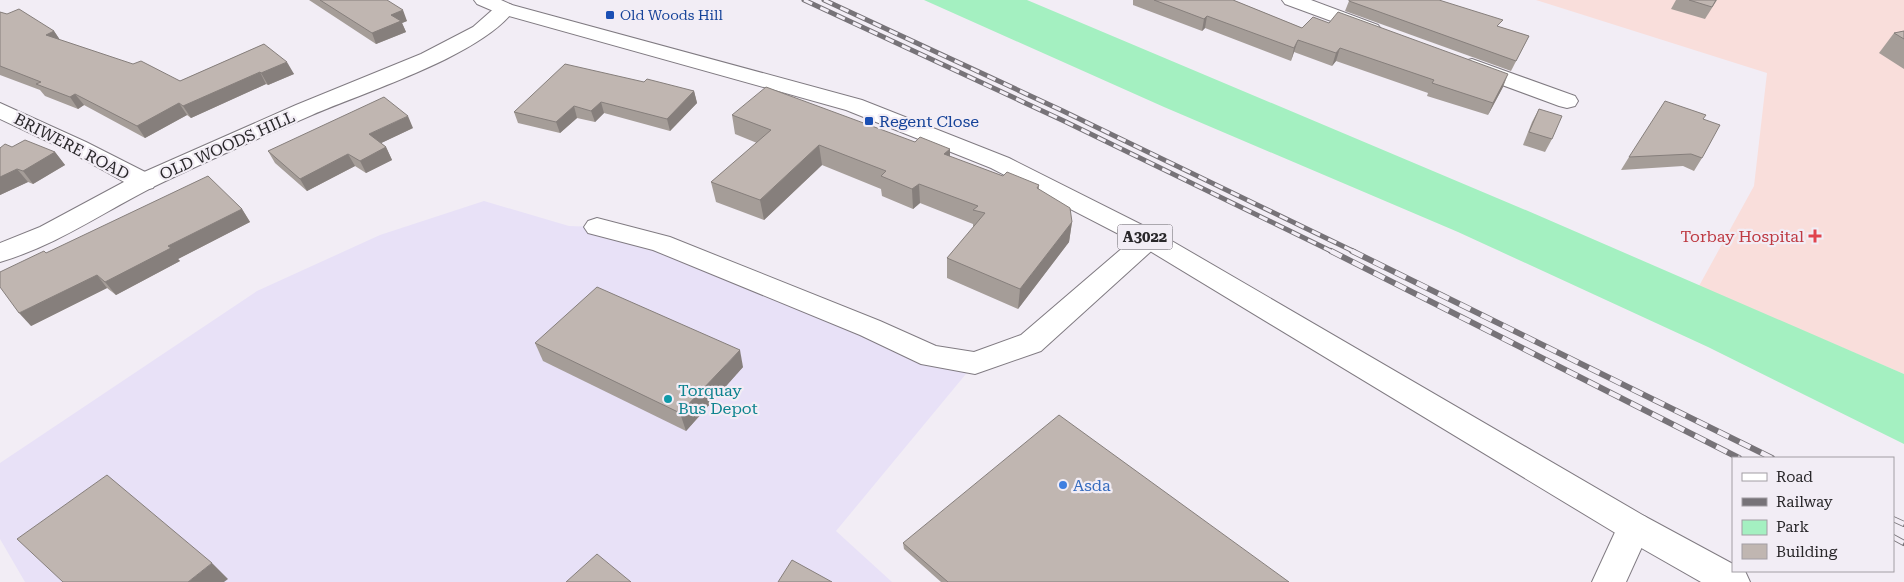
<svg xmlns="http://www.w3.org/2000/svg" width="1904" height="582" font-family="'Roboto Serif',serif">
  <rect width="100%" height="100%" fill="#f2edf5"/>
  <path fill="#e8e1f7" d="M484,201l85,25 28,1 378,136 -139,168 56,51h-867l-25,-43v-76l257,-172 123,-56z"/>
  <path fill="#f9dedb" d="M1536,0h368v374l-205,-88 55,-100 13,-113z"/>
  <path fill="#a4f0c1" d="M924,0h103l508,214 369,160v70l-196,-97 -250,-115 -294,-125z"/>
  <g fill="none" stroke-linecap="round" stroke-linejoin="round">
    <g stroke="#807b82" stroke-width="2">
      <g id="minor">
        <path d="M1282,0h29l67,25 3,4 -3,4 -7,2 -7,-2 -79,-29z"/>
        <path d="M1472,59l103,37 3,5 -3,5 -8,2 -8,-2 -95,-35 -3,-5 3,-5z"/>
        <path d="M0,103l86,39 67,34 3,6 -3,6 -9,2 -9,-2 -65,-36 -70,-33z"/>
        <path d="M597,218l73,19 210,84 56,25 38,6 47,-17 119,-102 9,-3 9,3 4,6 -4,6 -117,106 -66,23 -54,-10 -61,-29 -207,-85 -65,-17 -4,-6 4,-6z"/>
      </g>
    </g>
    <g stroke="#807b82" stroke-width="2">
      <g id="tertiary">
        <path d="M505,3l7,2 3,4c-32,46 -150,83 -203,106 -53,23 -107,47 -159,72 -51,26 -98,59 -153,75v-19l40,-16 95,-51 161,-71 125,-51 52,-27 25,-22z"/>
        <path d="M1634,512l12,5 5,10 -25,55h-34l30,-65z"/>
      </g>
    </g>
    <g stroke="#807b82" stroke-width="2">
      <path id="primary" d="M474,0h27l11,5 350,95 147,58 149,75 488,284 87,47v7h12l5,11h-49l-79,-45 -482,-292 -149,-77 -145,-58 -348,-97 -21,-9z"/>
    </g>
    <use href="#minor" fill="#fff" fill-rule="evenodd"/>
    <use href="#tertiary" fill="#fff" fill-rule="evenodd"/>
    <use href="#primary" fill="#fff" fill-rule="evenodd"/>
    <g stroke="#777378" stroke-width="5">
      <g id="rail-far1">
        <path d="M804,0l260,121 269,131"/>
        <path d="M824,0l239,111 292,141"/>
      </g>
    </g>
    <g stroke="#777378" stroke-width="6">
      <g id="rail">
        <path d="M1331,251l408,207"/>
        <path d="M1352,251l420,207"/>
        <path d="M1893,519l11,5"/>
        <path d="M1893,537l11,6"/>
      </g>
    </g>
    <use href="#rail-far1" stroke="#f2edf5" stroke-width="3" stroke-dasharray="9" stroke-linecap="butt"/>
    <use href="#rail" stroke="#f2edf5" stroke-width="4.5" stroke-dasharray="12" stroke-linecap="butt"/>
  </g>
  <g fill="#a59d98">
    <path d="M309,0h78l20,21 -5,2 4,9 -30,12z"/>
    <path d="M1133,0h100l69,28 201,59 -15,28 -61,-19 1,-3 -92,-32 -4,5 -38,-14 -3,9 -86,-33 -3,3 -69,-26z"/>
    <path d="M1676,0h41l-12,19 -34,-10z"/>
    <path d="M1349,1l151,26 29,9 -18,35 -166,-60z"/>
    <path d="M0,12l54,19 6,9 120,41 84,-37 30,30 -26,11 -2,-1 -75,34 -4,-3 -42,23 -61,-33 -6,4 -33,-13 -5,-6 -40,-15z"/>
    <path d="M1904,31v38l-25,-16 15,-20z"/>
    <path d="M644,82l50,9 3,12 -27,28 -66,-18 -9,9 -18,-4 -17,15 -42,-10 -4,-11z"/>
    <path d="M1539,109l13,30 -7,13 -22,-7 9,-23z"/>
    <path d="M732,115l183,27 35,7v8l53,19 36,9v4l33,33 -3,20 -51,67 -71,-31v-20l26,-30v-4l-53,-21 -7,6 -31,-13 -1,-7 -59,-24 -58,55 -48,-18 -5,-20 46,-39 -22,-9z"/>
    <path d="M1703,119l-1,39 -8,13 -11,-5 -62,4 8,-13z"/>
    <path d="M413,128l-32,15 5,4 6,13 -26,13 -11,-7 -48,25 -32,-28 -7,-12z"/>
    <path d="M12,147l43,5 10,13 -32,19 -5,-2 -28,13v-47z"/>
    <path d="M242,209l8,13 -72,37 2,2 -64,34 -9,-7 -76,38 15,-73z"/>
    <path d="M535,343l208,24 -57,64 -143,-70z"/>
    <path d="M903,543l386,39h-348l-37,-33z"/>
  </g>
  <g fill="#867f7c">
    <path d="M403,10l4,11 -5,2 4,9 -30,12 -4,-11 19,-18z"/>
    <path d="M1207,16l-2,12 -3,3 2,-12z"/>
    <path d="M54,31l8,12 -16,-8z"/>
    <path d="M1298,40l-7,21 3,-13z"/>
    <path d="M1340,48l-4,13 -4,5 4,-13z"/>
    <path d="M287,62l7,12 -26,11 -7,-12z"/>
    <path d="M260,72l6,12 -75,34 -8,-12z"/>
    <path d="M1508,74l-5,13 -15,28 5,-12z"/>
    <path d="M694,91l3,12 -27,28 -3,-12z"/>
    <path d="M75,94l9,11 -6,4 -8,-12z"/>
    <path d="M601,102l3,11 -9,9 -4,-11z"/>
    <path d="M179,103l8,12 -42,23 -8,-12z"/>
    <path d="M574,106l3,12 -17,15 -4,-11z"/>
    <path d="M408,116l5,12 -38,18 -6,-12z"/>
    <path d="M819,145l3,20 -58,55 -4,-20z"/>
    <path d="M386,147l6,13 -26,13 -6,-12z"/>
    <path d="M950,149v20l-6,-15z"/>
    <path d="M55,152l10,13 -32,19 -10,-13z"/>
    <path d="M348,154l7,12 -48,25 -7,-12z"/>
    <path d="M17,169l11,13 -28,13v-18z"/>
    <path d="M919,184l1,19 -7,6 -1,-20z"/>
    <path d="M242,209l8,13 -72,37 2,2 -64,34 -11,-13 63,-36z"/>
    <path d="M1072,222l-3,20 -51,67 2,-20z"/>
    <path d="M97,275l10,13 -76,38 -12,-13z"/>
    <path d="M740,350l3,17 -57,64 -6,-18z"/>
    <path d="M212,563l16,16 -4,3h-36z"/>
  </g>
  <g fill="#c0b6b1" stroke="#867f7c">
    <path d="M320,0h67l16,10 -12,5 10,6 -29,12z"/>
    <path d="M1154,0h79l69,28 11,-11 16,6 9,-11 170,62 -15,29 -61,-20 2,-3 -94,-32 -4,5 -38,-13 -4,8 -87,-32 -3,3z"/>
    <path d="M1349,0h90l64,20 -6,6 32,10 -13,25 -167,-60z"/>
    <path d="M1689,0h27l-4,7z"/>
    <path d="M19,9l35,22 -8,4 87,29 8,-3 39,20 84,-37 23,18 -26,11 -1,-1 -77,34 -4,-3 -42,23 -62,-32 -5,3 -34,-13 5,-2 -41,-16v-54l7,2z"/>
    <path d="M1904,31v8l-10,-6z"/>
    <path d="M565,64l79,18 3,-3 47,12 -27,28 -66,-17 -10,9 -17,-5 -18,16 -42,-10z"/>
    <path d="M766,87l149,55 5,-5 30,12 -6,5 59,22 4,-4 32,13 -2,3 33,20 2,14 -52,67 -73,-31 38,-45 -12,-3 5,-4 -59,-22 -7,5 -31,-13 5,-5 -67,-26 -59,55 -49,-18 60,-52 -39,-15z"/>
    <path d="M384,97l24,19 -39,18 17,13 -26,14 -12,-7 -48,25 -32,-28z"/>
    <path d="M1665,101l41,14 -3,4 17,6 -18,33 -11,-4 -62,3z"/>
    <path d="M1539,109l23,7 -10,23 -23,-7z"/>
    <path d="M25,140l30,12 -32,19 -6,-2 -17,8v-29l5,-4 7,3z"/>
    <path d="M208,176l34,33 -74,37 3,2 -66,34 -8,-7 -78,38 -19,-26v-15l44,-21 2,2z"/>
    <path d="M597,287l143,63 -60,63 -145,-70z"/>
    <path d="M1059,415l230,167h-341l-45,-39z"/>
    <path d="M107,475l105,88 -24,19h-125l-46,-43z"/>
    <path d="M597,554l34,28h-65z"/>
    <path d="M792,560l40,22h-54z"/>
  </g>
  <g fill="#1a4fb4" stroke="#f2edf5" stroke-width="2">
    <rect x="605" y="10" width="10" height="10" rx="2.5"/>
    <rect x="864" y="116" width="10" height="10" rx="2.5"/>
  </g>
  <path fill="#e0444e" stroke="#f2edf5" stroke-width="2" d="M1812.5 228.5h5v5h5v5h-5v5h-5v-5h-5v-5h5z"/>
  <circle fill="#0f9aa8" stroke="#f2edf5" stroke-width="2" cx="668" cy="399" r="5"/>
  <circle fill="#3f7fe0" stroke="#f2edf5" stroke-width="2" cx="1063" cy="485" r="5"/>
  <g text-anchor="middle" stroke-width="4.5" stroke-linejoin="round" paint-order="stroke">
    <g font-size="14" fill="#164399" stroke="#f2edf5" text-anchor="start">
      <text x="620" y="20">Old Woods Hill</text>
    </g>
    <rect fill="#f2edf5" stroke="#656267" stroke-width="1" x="1117.5" y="224.5" width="55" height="25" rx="4"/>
    <g font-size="15" font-weight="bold" fill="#29272a">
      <text x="1145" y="242">A3022</text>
    </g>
    <g font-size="16" fill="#164399" stroke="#f2edf5" text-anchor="start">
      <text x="879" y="127">Regent Close</text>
    </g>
    <g font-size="16" fill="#29272a" stroke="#f2edf5">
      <text transform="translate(227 145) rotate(-24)" y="6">OLD WOODS HILL</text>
      <text transform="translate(72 146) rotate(27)" y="6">BRIWERE ROAD</text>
    </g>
    <g font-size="16" fill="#be3a42" stroke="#f2edf5" text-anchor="end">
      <text x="1804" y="242">Torbay Hospital</text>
    </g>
    <g font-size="16" fill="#0d838f" stroke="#f2edf5" text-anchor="start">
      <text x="678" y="396">Torquay<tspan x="678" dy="18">Bus Depot</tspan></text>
    </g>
    <g font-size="16" fill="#366cbe" stroke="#f2edf5" text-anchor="start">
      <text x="1073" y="491">Asda</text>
    </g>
  </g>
  <rect x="1732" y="457" width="162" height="115" fill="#f2edf5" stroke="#a29ea4"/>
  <rect x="1742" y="473" width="25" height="8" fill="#ffffff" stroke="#a29ea4"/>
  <text x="1776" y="482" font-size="15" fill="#29272a">Road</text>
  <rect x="1742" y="498" width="25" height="8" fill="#777378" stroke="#a29ea4"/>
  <text x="1776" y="507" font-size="15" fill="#29272a">Railway</text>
  <rect x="1742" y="520" width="25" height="15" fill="#a4f0c1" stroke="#a29ea4"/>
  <text x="1776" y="532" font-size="15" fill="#29272a">Park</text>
  <rect x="1742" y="544" width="25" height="15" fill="#c0b6b1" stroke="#a29ea4"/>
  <text x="1776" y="557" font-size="15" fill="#29272a">Building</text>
</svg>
